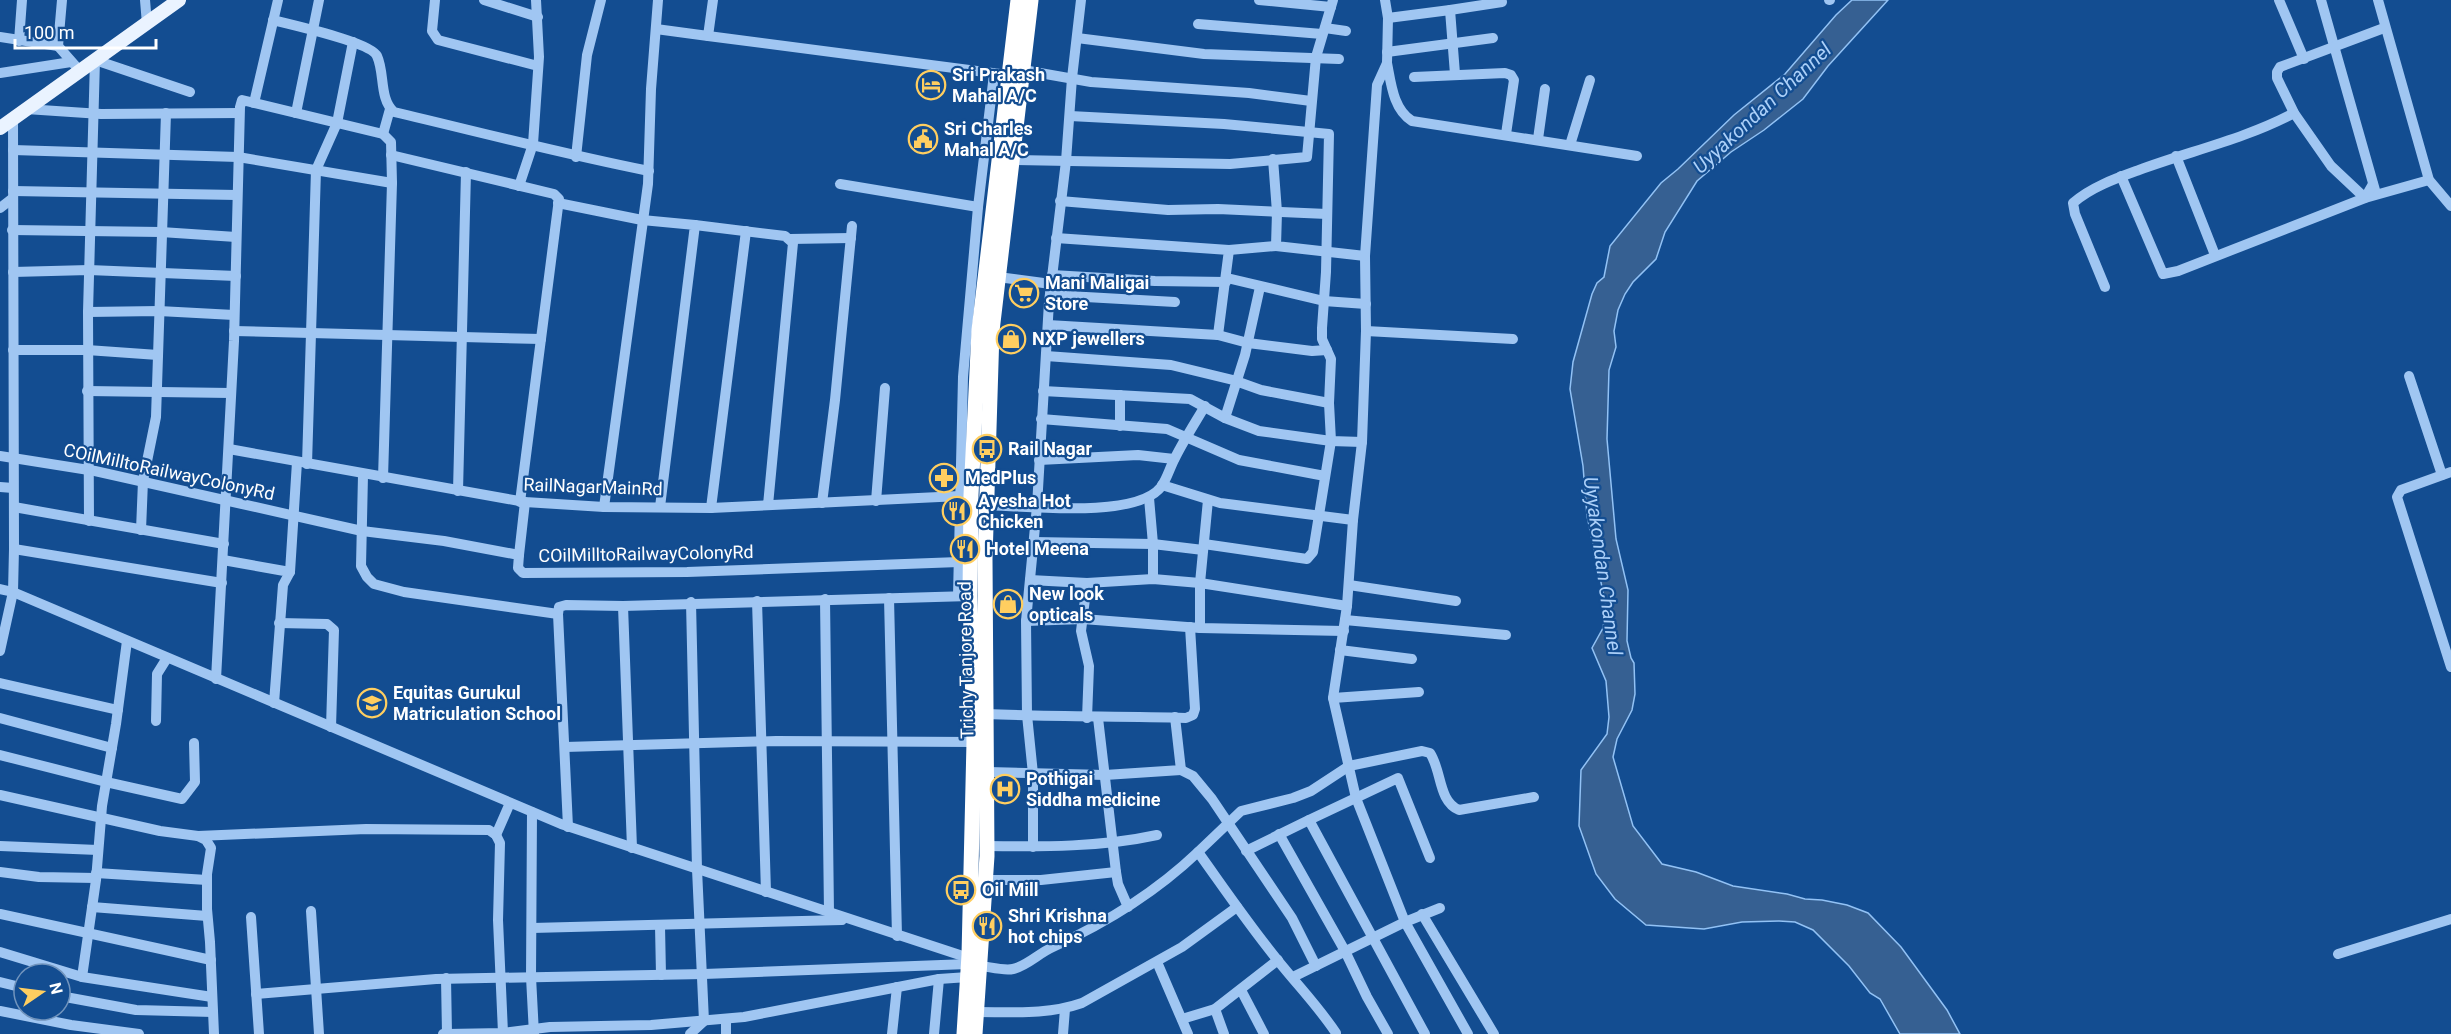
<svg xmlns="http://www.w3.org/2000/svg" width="2451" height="1034" font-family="Roboto,sans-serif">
  <rect width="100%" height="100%" fill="#134d91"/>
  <path fill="#366092" stroke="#92c2f5" stroke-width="1.5" d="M1852,0h36l-60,66 -25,33 -39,31 -33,22 -34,29 -32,51 -9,27 -23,23 -8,12 -7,16 -4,21 2,16 -7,23 -2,69 9,100 12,51 -1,51 4,17 3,5 1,31 -3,16 -15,29 -4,18 20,69 29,38 34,8 37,14 54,8 18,5 17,1 25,5 21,8 33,34 46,63 13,24h-60l-20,-35 -10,-6 -21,-27 -36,-36 -18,-8 -16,-1 -37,1 -38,7 -58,-4 -31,-26 -19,-25 -17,-48 2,-56 26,-36 2,-17 -3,-36 -14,-33 11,-20 3,-22 -19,-90 -4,-50 -13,-77 3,-27 19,-68 5,-11 7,-6 6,-31 51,-63 17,-14 56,-54 51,-41 51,-59z"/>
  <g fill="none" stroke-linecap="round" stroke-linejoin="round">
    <g stroke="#a0c6f2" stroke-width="10">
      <path d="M62,0l-4,46 22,25"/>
      <path d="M145,0l2,24"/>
      <path d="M435,0l-3,31 6,9 100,26"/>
      <path d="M484,0l54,17"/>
      <path d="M1259,0l72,7"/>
      <path d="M1385,0l3,18 -1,45 -10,22 -12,171 1,75 -4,111 -9,78 -6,86 -14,92 23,100 49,124 63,112"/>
      <path d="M1829,0h1"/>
      <path d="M2279,0l25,59"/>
      <path d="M2321,0l54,190"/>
      <path d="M2378,0l51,180 22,26"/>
      <path d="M1450,10l52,-8"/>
      <path d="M1388,18l62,-8 5,64"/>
      <path d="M273,20c18,5 98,22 104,36 8,17 2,43 17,56 85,20 169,42 255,59"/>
      <path d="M1198,24l124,10"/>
      <path d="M1325,28l21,3"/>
      <path d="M656,29l52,7 5,-36"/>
      <path d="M708,36l292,38"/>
      <path d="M0,37l58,9"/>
      <path d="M1077,38l127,16 135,5"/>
      <path d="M19,41l3,-41"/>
      <path d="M1387,52l106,-14"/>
      <path d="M1387,63c4,20 6,46 25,58l225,35"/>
      <path d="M1023,70l68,12 158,11 62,8"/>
      <path d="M0,73l71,-11"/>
      <path d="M1414,77l91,-4 6,2 3,5 -8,54"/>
      <path d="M254,103l24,-103"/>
      <path d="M26,109l75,5 138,-1"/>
      <path d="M296,113l23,-113"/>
      <path d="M1070,116l154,8 105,10 -3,138 -4,56v11l9,20 -2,44 2,38 -18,111 -6,7 -103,-15"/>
      <path d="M383,134l7,-25"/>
      <path d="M1538,139l7,-50"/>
      <path d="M1570,145l20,-65"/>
      <path d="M13,150l225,7 154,26"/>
      <path d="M391,155l163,39 5,5 -39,303"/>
      <path d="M2176,156l39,99"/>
      <path d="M576,157l11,-102 14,-55"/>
      <path d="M1273,159l4,53 -1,34 89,10"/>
      <path d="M1012,160l218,4 77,-7 9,-100 17,-57"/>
      <path d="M2121,176l42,98 15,-3 187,-73 64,-18"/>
      <path d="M840,184l138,23"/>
      <path d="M2373,184l-8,14 -34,-32 -37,-53 -17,-35v-6l3,-5 104,-39"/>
      <path d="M519,186l14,-42 6,-87 -3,-57"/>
      <path d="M13,191l224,4"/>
      <path d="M1060,201l108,9 50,-1 109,5"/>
      <path d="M558,203l84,17 53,5 -35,282"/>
      <path d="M0,208l13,-10"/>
      <path d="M695,225l90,11 8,7 -25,262"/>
      <path d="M12,230l149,2 75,5"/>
      <path d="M1056,238l173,12 -11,85"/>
      <path d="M790,239l61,-1"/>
      <path d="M1229,250l47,-4"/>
      <path d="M13,272l76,-2 147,6"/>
      <path d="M1052,275l103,6 71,1"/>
      <path d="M998,277l53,7"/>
      <path d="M1227,278l97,23 42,3"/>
      <path d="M2105,287l-30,-73 -2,-11c18,-16 44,-25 66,-33 51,-19 106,-31 155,-57"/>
      <path d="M1050,295l125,7"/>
      <path d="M88,312l71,-1 75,4"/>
      <path d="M1048,325l170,10 30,8 64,8 15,-1"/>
      <path d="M234,331l307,8"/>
      <path d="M1366,331l147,8"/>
      <path d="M13,350h74l71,5"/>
      <path d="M1046,356l125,9 62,15 28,10 68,13"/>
      <path d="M2409,376l33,99"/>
      <path d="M87,391l144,2"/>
      <path d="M1043,391l147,8 35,19 20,-63 15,-68"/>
      <path d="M1120,395v31"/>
      <path d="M1225,418l34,13 72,10 31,1"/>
      <path d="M1041,419l126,10 72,31 86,16"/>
      <path d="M229,449l296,53 79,5 107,1 249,-12"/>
      <path d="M0,456l95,15 267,60 82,10 75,14 -1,13 5,5 164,-1 272,-10"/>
      <path d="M1039,460l99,-5 36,4"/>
      <path d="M307,464l9,-294 21,-47 16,-81"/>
      <path d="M2451,472l-50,18 -4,7 54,170"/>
      <path d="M363,475l-2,91 6,11 7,7 30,8 154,22"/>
      <path d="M1162,485l58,18 133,17"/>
      <path d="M0,487l13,1"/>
      <path d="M458,491l8,-319"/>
      <path d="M876,501l9,-113"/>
      <path d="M822,503l13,-103 17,-174"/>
      <path d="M986,505c39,1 150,14 175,-18 6,-8 9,-20 14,-29 9,-18 20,-35 30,-52"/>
      <path d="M14,507l210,37"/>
      <path d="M604,507l44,-323 3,-95 7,-89"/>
      <path d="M711,508l35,-277"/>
      <path d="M89,521l-1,-209 7,-252 95,32"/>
      <path d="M141,530l2,-49 13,-64 10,-304"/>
      <path d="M1033,542l120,2 -4,-46"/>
      <path d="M14,549l208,34"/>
      <path d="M519,555l6,-53"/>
      <path d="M223,560l67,12 -7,13 -9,118"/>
      <path d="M290,572l7,-110"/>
      <path d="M1153,579v-35l50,6"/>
      <path d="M1030,580l57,3"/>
      <path d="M1349,585l107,16"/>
      <path d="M0,589l13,3 548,232 414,136"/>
      <path d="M958,596l5,-219 15,-170 16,-133"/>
      <path d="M889,598l8,338"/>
      <path d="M825,599l4,313"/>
      <path d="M757,601l9,291"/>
      <path d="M623,606l9,242"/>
      <path d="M1345,620l161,15"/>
      <path d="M1026,621l57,-2 117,9 144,3"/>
      <path d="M279,623l48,1 7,6 -3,97"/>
      <path d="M1200,628v-45l8,-83"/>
      <path d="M1340,650l72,9"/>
      <path d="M0,651l13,-59 1,-43 -1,-431"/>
      <path d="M216,679l18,-338 6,-234 2,-7 141,34 8,8 1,41 -9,295"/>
      <path d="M0,683l118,27"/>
      <path d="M1333,698l86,-6"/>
      <path d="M986,714c67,3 134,2 200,4l7,-3 2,-6 -5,-82"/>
      <path d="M0,718l112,30"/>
      <path d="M1087,718l2,-52 -8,-35 6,-48 66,-4 47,4 147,23"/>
      <path d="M1098,718l18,154 2,12 10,23"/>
      <path d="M156,721l1,-47 10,-16"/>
      <path d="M565,747l211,-6 198,1"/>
      <path d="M0,755l106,27 76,17 13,-17 -1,-39"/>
      <path d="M1181,770l12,6 19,23 80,119 24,48"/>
      <path d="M988,772l117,3 76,-5 -6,-53"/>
      <path d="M0,795l160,36 38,5 8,4 5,8 -4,26v35l3,33 4,92"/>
      <path d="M532,812l-1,165 3,57"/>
      <path d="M1309,820l89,-42 32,80"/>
      <path d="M568,827l-10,-213 1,-7 7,-2 57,1 347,-10"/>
      <path d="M1279,834l66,117 22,46 21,37"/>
      <path d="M496,835l14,-32"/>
      <path d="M198,836l168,-7 123,1 7,5 4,8 -2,77 5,113"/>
      <path d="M0,846l98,4"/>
      <path d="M987,846c56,1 115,1 170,-11"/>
      <path d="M1033,847v-73l-6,-59 -1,-94 11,-115 12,-204 17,-141 6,-83 9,-78"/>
      <path d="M1246,851l63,-31 116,214"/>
      <path d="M1198,852l43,-41 52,-13 18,-7 38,-25 73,-15 8,2c12,18 8,48 29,57l75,-13"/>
      <path d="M0,872l39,5 57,1"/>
      <path d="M96,873l111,7"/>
      <path d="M986,880h55l75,-8"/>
      <path d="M92,907l115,9"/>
      <path d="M311,911l8,123"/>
      <path d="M0,914l211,46"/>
      <path d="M1422,914l72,120"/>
      <path d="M251,917l8,117"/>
      <path d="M660,926l1,49"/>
      <path d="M532,928l310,-8"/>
      <path d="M0,952l82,25 14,-97 6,-74 14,-82 11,-83"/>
      <path d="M2338,954l113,-35"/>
      <path d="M1157,962l31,72"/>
      <path d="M981,966c9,1 23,5 32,3 14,-3 26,-16 40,-22 53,-24 103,-55 145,-95 28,39 55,79 86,116 18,22 36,41 52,65"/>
      <path d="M82,977l130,20"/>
      <path d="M1293,977l112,-55 35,-14"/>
      <path d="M0,982l24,6"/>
      <path d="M1241,990l23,44"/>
      <path d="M256,994l180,-15 268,-5 264,-10"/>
      <path d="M60,996l76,14 77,2"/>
      <path d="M1215,1009l9,25"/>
      <path d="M0,1011l71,14 68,9"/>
      <path d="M977,1012c35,0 71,3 105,-9l100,-56 55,-40"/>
      <path d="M1182,1019l33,-10 63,-49"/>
      <path d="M443,1034h4l-1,-56"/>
      <path d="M447,1034l56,-1 47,-6 101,-2 93,-8 195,-38 29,-2"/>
      <path d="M690,1034l14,-13 -7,-152 -6,-267"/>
      <path d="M726,1034v-15"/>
      <path d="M892,1034l5,-47"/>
      <path d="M934,1034l5,-55"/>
      <path d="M1063,1034l2,-25"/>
    </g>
    <path stroke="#eaf3ff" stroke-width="14" d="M0,128l179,-128"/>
    <g stroke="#fff" stroke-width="15">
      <path d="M964,1034l5,-79 5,-213 -4,-146 1,-101 8,-165 39,-330"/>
      <path d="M975,1034l12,-178 -2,-297 7,-228 39,-331"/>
    </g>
  </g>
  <defs>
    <g id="hotel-ring" transform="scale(1.5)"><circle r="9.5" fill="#134d91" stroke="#ffce60" stroke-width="1.5"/><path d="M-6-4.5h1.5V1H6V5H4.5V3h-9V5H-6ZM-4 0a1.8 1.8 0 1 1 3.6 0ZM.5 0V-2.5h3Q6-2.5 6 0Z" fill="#ffce60"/></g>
    <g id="civic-ring" transform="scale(1.5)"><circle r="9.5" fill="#134d91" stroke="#ffce60" stroke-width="1.5"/><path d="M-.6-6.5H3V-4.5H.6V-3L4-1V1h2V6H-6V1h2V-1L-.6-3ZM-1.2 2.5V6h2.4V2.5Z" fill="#ffce60"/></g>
    <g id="supermarket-ring" transform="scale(1.5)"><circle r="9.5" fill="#134d91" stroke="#ffce60" stroke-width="1.5"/><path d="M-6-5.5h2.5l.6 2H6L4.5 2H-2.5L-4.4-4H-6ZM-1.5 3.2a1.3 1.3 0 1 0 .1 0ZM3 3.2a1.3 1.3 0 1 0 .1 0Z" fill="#ffce60"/></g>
    <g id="shop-ring" transform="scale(1.5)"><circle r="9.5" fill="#134d91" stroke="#ffce60" stroke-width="1.5"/><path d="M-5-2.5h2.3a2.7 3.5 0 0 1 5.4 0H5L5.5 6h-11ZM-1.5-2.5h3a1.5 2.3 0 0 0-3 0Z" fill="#ffce60"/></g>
    <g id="bus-ring" transform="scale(1.5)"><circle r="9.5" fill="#134d91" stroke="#ffce60" stroke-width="1.5"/><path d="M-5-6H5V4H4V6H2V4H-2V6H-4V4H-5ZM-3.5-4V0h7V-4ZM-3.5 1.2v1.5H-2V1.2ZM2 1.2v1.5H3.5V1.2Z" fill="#ffce60"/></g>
    <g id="pharmacy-ring" transform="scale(1.5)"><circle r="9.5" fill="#134d91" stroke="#ffce60" stroke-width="1.5"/><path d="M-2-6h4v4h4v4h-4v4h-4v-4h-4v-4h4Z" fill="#ffce60"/></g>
    <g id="restaurant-ring" transform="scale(1.5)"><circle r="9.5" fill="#134d91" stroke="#ffce60" stroke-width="1.5"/><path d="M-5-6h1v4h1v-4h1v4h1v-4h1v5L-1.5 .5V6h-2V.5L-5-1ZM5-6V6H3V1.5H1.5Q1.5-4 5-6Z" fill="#ffce60"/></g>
    <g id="school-ring" transform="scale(1.5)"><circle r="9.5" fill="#134d91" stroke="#ffce60" stroke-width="1.5"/><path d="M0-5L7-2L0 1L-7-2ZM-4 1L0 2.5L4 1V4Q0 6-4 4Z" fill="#ffce60"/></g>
    <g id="hospital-ring" transform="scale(1.5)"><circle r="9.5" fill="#134d91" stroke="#ffce60" stroke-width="1.5"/><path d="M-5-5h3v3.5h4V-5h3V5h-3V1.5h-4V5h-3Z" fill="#ffce60"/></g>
  </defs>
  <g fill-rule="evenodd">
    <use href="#hotel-ring" x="931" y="85"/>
    <use href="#civic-ring" x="923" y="139"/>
    <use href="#supermarket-ring" x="1024" y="293"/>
    <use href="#shop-ring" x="1011" y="339"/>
    <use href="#bus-ring" x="987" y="449"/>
    <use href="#pharmacy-ring" x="944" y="478"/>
    <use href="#restaurant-ring" x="957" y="511"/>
    <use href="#restaurant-ring" x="965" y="549"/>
    <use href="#shop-ring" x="1008" y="604"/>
    <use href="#school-ring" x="372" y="703"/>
    <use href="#hospital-ring" x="1005" y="789"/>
    <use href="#bus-ring" x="961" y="890"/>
    <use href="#restaurant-ring" x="987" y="926"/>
  </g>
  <g text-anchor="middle" stroke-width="4.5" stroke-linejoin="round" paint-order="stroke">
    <g font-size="18" font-weight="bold" fill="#fff" stroke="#134d91" text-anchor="start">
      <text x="952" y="81">Sri Prakash<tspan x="952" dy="21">Mahal A/C</tspan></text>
      <text x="944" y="135">Sri Charles<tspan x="944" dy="21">Mahal A/C</tspan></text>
      <text x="1045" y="289">Mani Maligai<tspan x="1045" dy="21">Store</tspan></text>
      <text x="1032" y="345">NXP jewellers</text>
      <text x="1008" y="455">Rail Nagar</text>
      <text x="965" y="484">MedPlus</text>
      <text x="978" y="507">Ayesha Hot<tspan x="978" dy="21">Chicken</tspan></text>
      <text x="986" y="555">Hotel Meena</text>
      <text x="1029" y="600">New look<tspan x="1029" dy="21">opticals</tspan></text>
      <text x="393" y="699">Equitas Gurukul<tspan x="393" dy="21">Matriculation School</tspan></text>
      <text x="1026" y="785">Pothigai<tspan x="1026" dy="21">Siddha medicine</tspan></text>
      <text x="982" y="896">Oil Mill</text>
      <text x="1008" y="922">Shri Krishna<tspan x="1008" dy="21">hot chips</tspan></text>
    </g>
    <g font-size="18" fill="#fff" stroke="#134d91">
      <text transform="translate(169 472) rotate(12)" y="6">COilMilltoRailwayColonyRd</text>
      <text transform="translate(593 487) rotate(2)" y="6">RailNagarMainRd</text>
      <text transform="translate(646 554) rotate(-1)" y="6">COilMilltoRailwayColonyRd</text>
      <text transform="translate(966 660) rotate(-91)" y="6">Trichy Tanjore Road</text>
    </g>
    <g font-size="20" font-style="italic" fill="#acd0f9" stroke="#134d91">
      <text transform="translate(1762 108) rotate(-43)" y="7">Uyyakondan Channel</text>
      <text transform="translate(1603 566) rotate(82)" y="7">Uyyakondan Channel</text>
    </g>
  </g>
  <g transform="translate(42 992) rotate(76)"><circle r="28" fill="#134d91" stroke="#7194bd" stroke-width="1.5"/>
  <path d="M0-4.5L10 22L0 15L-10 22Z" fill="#ffce60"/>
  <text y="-9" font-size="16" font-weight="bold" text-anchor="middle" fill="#ffffff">N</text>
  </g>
  <path d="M15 39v9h141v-9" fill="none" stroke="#ffffff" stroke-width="3"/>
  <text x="24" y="39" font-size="18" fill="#ffffff" stroke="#134d91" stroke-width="4.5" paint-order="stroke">100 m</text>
</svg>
